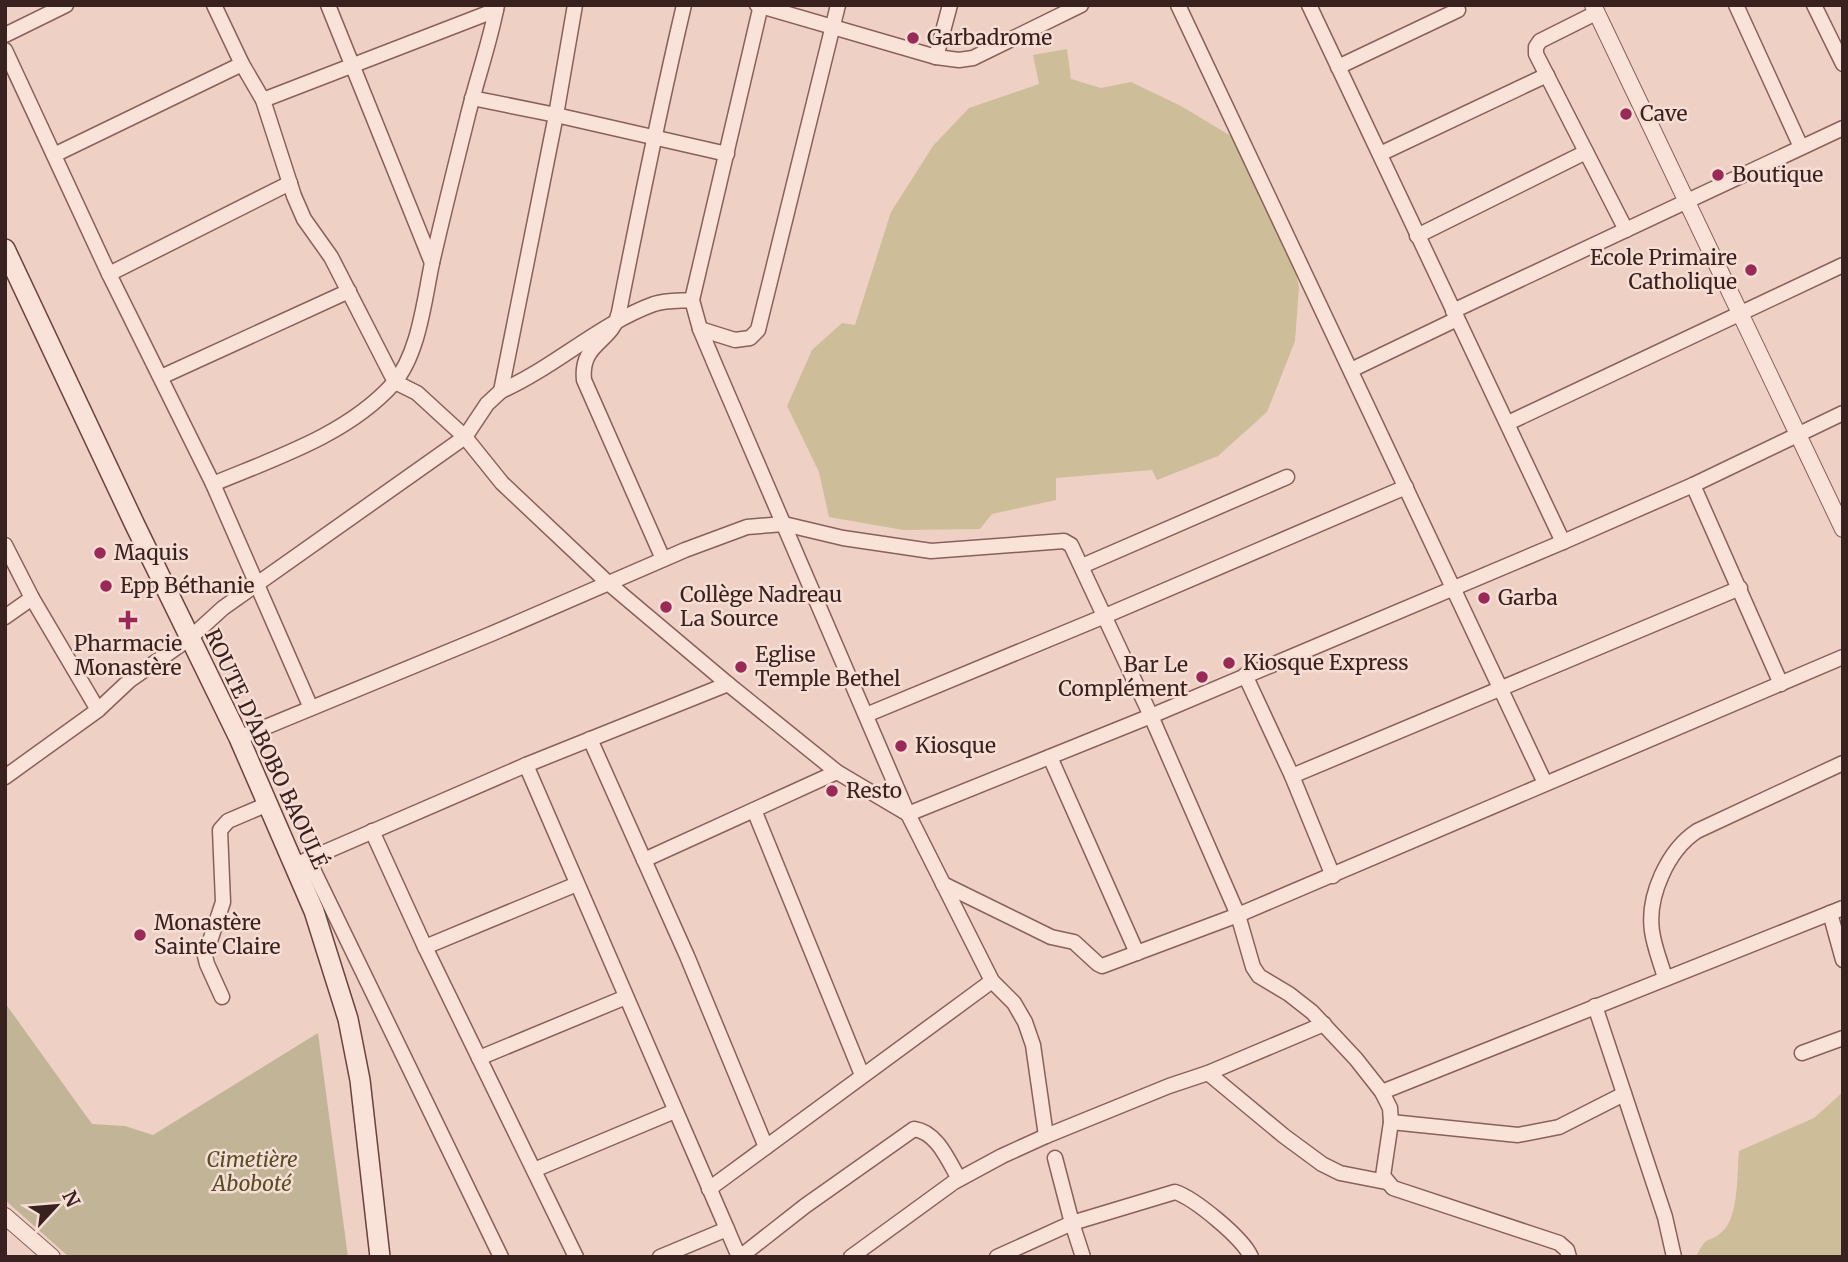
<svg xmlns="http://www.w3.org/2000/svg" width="1848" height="1262" font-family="Merriweather,serif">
  <rect width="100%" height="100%" fill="#eed1c4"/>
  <g fill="#cdbd98">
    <path d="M1067,49l4,30 30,9 30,-6 50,24 50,30 47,64 21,87 -4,54 -28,71 -49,44 -61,24 -5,-10 -96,8v22l-64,14 -12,15 -77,1 -74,-13 -10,-45 -32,-66 25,-56 30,-27 13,2 36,-113 42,-66 36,-38 70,-24 -6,-29z"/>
    <path d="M1843,1092v165h-147c12,-25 12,-12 27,-26 16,-15 14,-59 16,-80l75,-33z"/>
  </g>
  <path fill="#c2b597" d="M5,1003l87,121 33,2 28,9 165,-102 30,224h-279l-64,-57z"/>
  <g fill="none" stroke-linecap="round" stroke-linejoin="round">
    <g stroke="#89605a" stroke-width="17">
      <g id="minor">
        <path d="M214,5l28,59 21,36 31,96 10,23 27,38 64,125 22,11 48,44 37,46 105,99 121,102 109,88 71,42 243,-98 412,-174 130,-57 150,-72"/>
        <path d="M328,5l104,258"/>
        <path d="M757,5l179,52 23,3 14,-2 108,-53"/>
        <path d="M761,5l-69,295 8,29 16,38 192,447 84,167 22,22 11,19 8,23 13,91"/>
        <path d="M1178,5l367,778"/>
        <path d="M1309,5l254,537"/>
        <path d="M1736,5l65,142"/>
        <path d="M1814,5l29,59"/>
        <path d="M1596,13l-56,28 -4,6v7l90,176"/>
        <path d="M5,35l61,-30"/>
        <path d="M5,50l104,224 104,210 98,224"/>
        <path d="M936,57l14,-52"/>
        <path d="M1338,67l120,-57"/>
        <path d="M472,98l84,17 171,39"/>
        <path d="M263,100l233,-90"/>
        <path d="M1380,154l167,-79"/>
        <path d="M54,155l188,-91"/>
        <path d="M1417,236l169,-84"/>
        <path d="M109,274l181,-91"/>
        <path d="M1453,311l390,-183"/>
        <path d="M700,329l35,11 15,-2 8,-8 80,-325"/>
        <path d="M1351,370l106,-51"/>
        <path d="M161,377l188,-86"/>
        <path d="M501,391c54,-24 98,-67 153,-87 12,-4 26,-3 38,-4"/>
        <path d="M1508,423l335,-158"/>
        <path d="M213,484c62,-26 134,-49 180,-100 26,-30 31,-83 39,-121 11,-48 23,-96 35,-144 9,-38 23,-76 30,-114"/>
        <path d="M1693,485l88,199"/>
        <path d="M5,545l27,53 66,112"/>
        <path d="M663,559l-79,-179c-4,-38 29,-37 35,-68 20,-102 41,-205 65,-307"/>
        <path d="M1082,566l205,-89"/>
        <path d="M5,617l27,-19"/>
        <path d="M1245,675l47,101 41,100"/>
        <path d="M866,715l239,-99 301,-129"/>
        <path d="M239,738l252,-104 194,-84 62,-23 37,-3 59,14 88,13 133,-10 7,4 80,171 87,199 605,-258"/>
        <path d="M590,739l97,217 79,191"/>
        <path d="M1050,757l87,196"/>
        <path d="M526,765l201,464 -67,28"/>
        <path d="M1292,776l448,-188"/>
        <path d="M5,777l93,-67 32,-30 60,-42 33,-30 242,-171 22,-33 14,-13 55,-276 19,-110"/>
        <path d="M754,810l108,265"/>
        <path d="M372,831l53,116 151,310"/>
        <path d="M308,859l193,398"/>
        <path d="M644,860l193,-88"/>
        <path d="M295,865l231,-100 202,-81"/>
        <path d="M943,884l108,53 23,5 24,22 4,2 136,-51 15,52 6,9 30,18 23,18 44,47 26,33 8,16 1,14 -8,54 10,12 166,55 8,7 2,7"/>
        <path d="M1830,913l13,47"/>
        <path d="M425,947l152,-63"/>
        <path d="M1665,978c-4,-15 -11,-31 -13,-47 -5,-35 16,-81 45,-100l146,-68"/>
        <path d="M222,997l-15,-33 -2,-8 18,-54 -3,-72 8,-9 40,-17"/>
        <path d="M1595,1006l70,211 9,40"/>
        <path d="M1802,1053l41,-15"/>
        <path d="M479,1058l147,-61"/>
        <path d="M1208,1073l76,63 38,28 18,9 46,9"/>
        <path d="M1382,1092l461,-184"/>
        <path d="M1391,1122l127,13 41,-8 65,-33"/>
        <path d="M1055,1158l17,65 11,34"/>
        <path d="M534,1170l141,-59"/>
        <path d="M709,1189l283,-208"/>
        <path d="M727,1229l12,28"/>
        <path d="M740,1257l65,-51 109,-77c23,3 34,31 45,50"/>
        <path d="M851,1257l103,-75 48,-26 44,-20 123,-50 39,-13 116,-49"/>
        <path d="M997,1257l75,-34 103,-31c19,6 68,46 76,65"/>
      </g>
    </g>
    <g stroke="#89605a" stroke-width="18">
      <g id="tertiary">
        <path d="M1593,5l250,524"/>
        <path d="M5,1216l47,41"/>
      </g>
    </g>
    <g stroke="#6b423e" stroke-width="22">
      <path id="secondary" d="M5,249l130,276 104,213 75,173 34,108 12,61 20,177"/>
    </g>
    <use href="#minor" stroke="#f9e2d8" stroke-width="14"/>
    <use href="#tertiary" stroke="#f9e2d8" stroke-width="16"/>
    <use href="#secondary" stroke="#f9e2d8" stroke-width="19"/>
  </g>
  <g fill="#992a58" stroke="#f6ded4" stroke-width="2.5">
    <circle cx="913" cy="38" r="7"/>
    <circle cx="1626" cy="114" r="7"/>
    <circle cx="1718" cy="175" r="7"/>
    <circle cx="1751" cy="270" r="7"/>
    <circle cx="100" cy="553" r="7"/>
    <circle cx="106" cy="586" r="7"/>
    <circle cx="1484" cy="598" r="7"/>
    <circle cx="666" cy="607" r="7"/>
    <path d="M124.5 609.5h7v7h7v7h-7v7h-7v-7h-7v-7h7z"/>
    <circle cx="1229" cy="663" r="7"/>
    <circle cx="741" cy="667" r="7"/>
    <circle cx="1202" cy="677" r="7"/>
    <circle cx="901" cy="746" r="7"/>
    <circle cx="832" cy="791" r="7"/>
    <circle cx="140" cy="935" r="7"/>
  </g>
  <g text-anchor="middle" stroke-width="5" stroke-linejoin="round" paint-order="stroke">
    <g font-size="21" fill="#39211f" stroke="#f6ded4" text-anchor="start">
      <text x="927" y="45">Garbadrome</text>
      <text x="1640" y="121">Cave</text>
      <text x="1732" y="182">Boutique</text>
      <text x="1737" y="265" text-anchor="end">Ecole Primaire<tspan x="1737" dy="24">Catholique</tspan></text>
      <text x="114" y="560">Maquis</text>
      <text x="120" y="593">Epp Béthanie</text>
      <text x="680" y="602">Collège Nadreau<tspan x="680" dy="24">La Source</tspan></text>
      <text x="1498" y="605">Garba</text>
      <text x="128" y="651" text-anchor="middle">Pharmacie<tspan x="128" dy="24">Monastère</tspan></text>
      <text x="755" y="662">Eglise<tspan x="755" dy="24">Temple Bethel</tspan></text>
      <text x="1243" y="670">Kiosque Express</text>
      <text x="1188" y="672" text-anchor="end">Bar Le<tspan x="1188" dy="24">Complément</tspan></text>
      <text x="915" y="753">Kiosque</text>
      <text x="846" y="798">Resto</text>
      <text x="154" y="930">Monastère<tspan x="154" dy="24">Sainte Claire</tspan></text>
    </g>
    <g font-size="21" fill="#39211f" stroke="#f6ded4">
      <text transform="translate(266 749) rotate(65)" y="7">ROUTE D'ABOBO BAOULÉ</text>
    </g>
    <g font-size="21" font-style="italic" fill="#564e25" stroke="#f6ded4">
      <text x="252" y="1167">Cimetière<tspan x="252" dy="24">Aboboté</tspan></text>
    </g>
  </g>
  <rect width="1848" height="1262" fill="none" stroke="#39211f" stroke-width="14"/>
  <g transform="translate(56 1206) rotate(64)" stroke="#f6ded4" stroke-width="5" paint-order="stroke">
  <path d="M0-5L12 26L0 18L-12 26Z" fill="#39211f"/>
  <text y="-10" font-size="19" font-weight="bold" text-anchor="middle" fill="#39211f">N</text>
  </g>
</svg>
